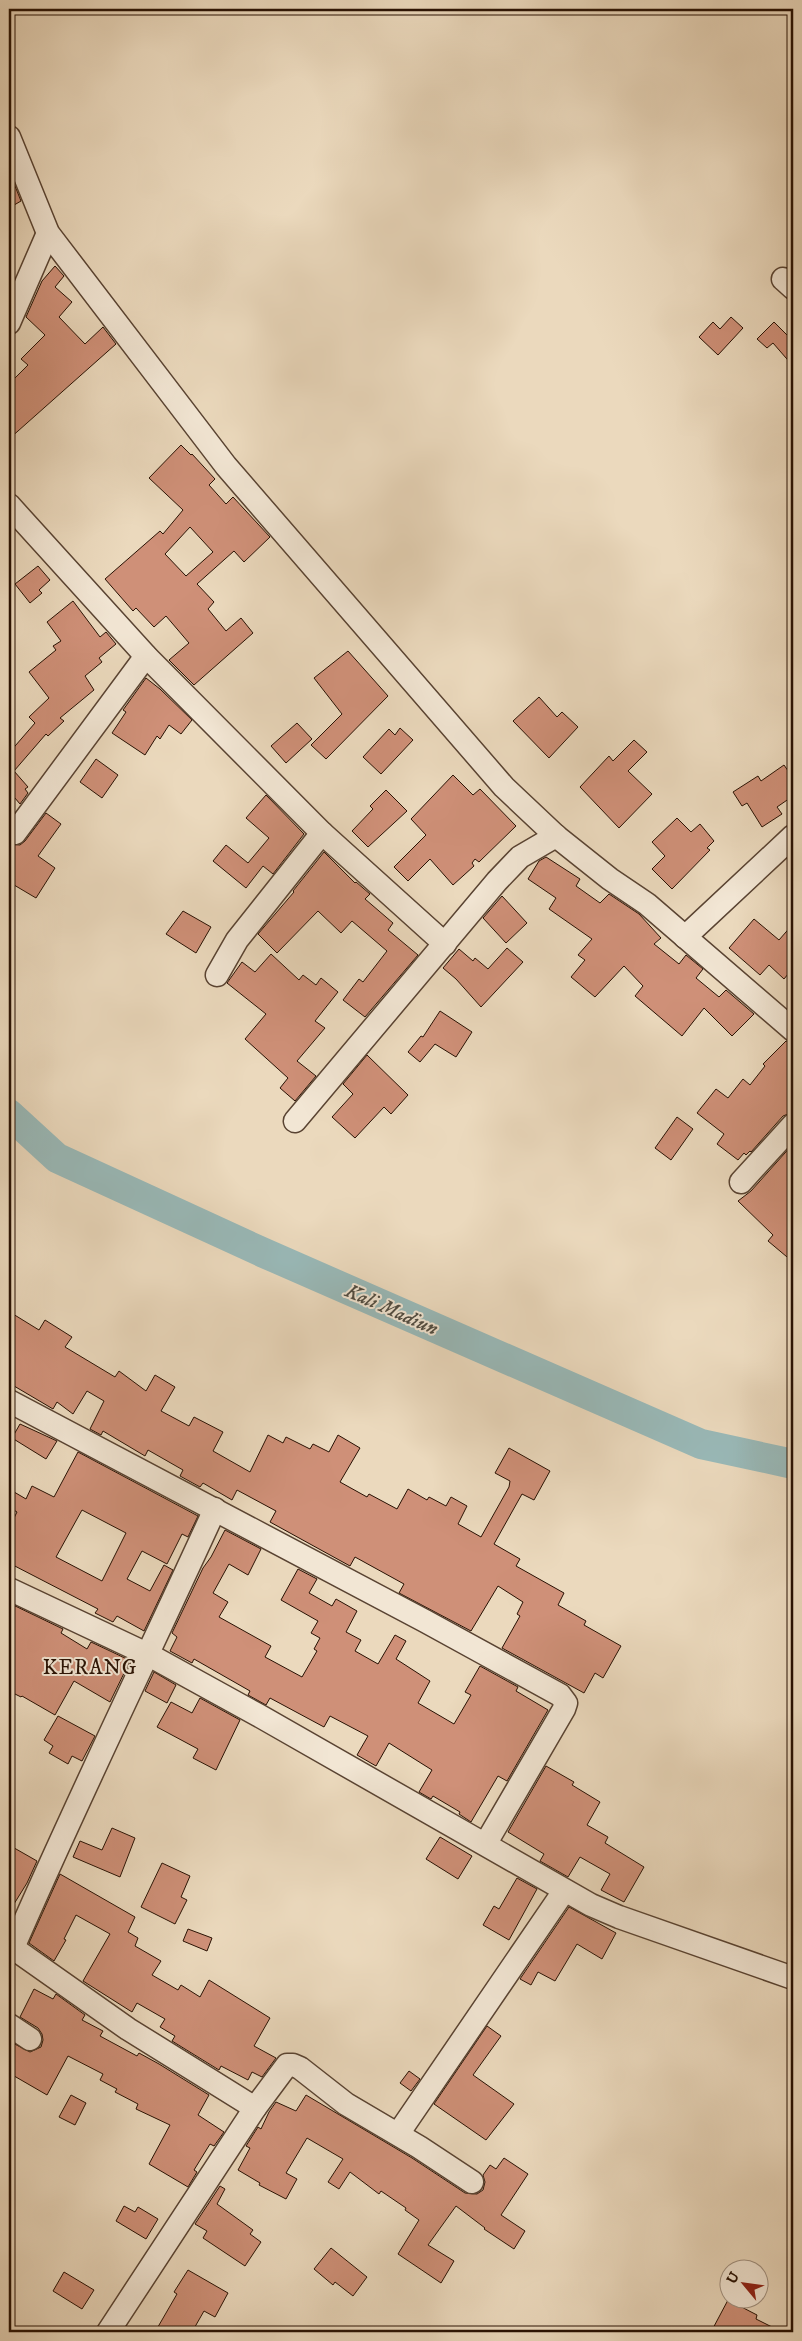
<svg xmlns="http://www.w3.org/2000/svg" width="802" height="2341" font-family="'IM FELL DW Pica',serif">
  <rect width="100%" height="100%" fill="#ebd9bd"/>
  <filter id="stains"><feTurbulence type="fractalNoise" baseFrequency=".004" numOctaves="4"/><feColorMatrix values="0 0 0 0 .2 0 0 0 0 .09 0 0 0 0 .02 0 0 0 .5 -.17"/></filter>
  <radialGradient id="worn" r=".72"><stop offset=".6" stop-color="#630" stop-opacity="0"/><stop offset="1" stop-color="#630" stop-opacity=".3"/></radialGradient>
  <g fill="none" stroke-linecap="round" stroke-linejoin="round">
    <path stroke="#99b9b8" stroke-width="30" d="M9,1114l48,44 207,95 437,191 92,20"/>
  </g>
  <g fill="#cf9078" stroke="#281103" fill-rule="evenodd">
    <path d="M9,171l12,30 -12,7z"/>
    <path d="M55,266l9,10 -9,11 17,15 -13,15 26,27 18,-17 13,17 -107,95v-55l19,-19 -7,-6 24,-24 -19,-18 16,-36z"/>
    <path d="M731,317l12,11 -25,27 -19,-18 14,-15 7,7z"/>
    <path d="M774,322l19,19v25l-20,-23 -6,5 -10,-9z"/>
    <path d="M181,445l10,10 1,-1 23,25 -6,6 17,19 7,-7 37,40 -26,25 -10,-11 -37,33 17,18 -6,7 18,22 15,-13 12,15 -59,52 -25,-25 20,-17 -23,-27 -12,11 -18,-19 -3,3 -28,-32 55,-48 3,3 20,-24 -34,-32zM190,527l23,25 -27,24 -21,-22z"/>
    <path d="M38,566l12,14 -11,10 3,3 -12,10 -15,-19z"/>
    <path d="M73,601l27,36 6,-5 10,12 -17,14 3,4 -17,14 9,14 -34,28 4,3 -16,15 -2,-2 -32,37 14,16 -3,2 3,4 -8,11 -11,-13v-38l26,-30 -6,-6 20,-19 -20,-26 27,-22 -3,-4 8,-5 -14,-19z"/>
    <path d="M348,651l40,45 -62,63 -15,-14 31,-31 -28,-36z"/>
    <path d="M146,678l14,11 32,31 -11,14 -12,-9 -9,14 -3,-3 -12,19 -33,-22 14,-21 -3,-2z"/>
    <path d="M539,697l18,20 5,-5 16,15 -29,31 -36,-37z"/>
    <path d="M297,723l15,16 -26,24 -15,-17z"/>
    <path d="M400,728l13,12 -32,34 -18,-17 26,-28 6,6z"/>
    <path d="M634,740l13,12 -19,19 24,23 -33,34 -39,-41 29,-31 4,5z"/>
    <path d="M96,759l22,16 -16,23 -22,-16z"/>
    <path d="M784,765l9,13v18l-16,11 5,7 -20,13 -15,-24 -5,3 -9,-14 25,-16 3,5z"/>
    <path d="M453,775l20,20 7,-6 36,37 -37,36 -4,-3 -3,4 2,3 -21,19 -23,-26 -22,22 -14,-14 32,-32 -15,-16z"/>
    <path d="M386,790l21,21 -39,36 -16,-16 21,-22 -3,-3z"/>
    <path d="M266,795l38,39 -31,40 -10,-8 -17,22 -33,-27 13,-16 22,18 21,-25 -23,-20z"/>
    <path d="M46,813l15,11 -23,32 17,12 -19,30 -27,-16v-38l11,1 5,-4z"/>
    <path d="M677,818l14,14 9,-8 14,17 -7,7 3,2 -38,39 -20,-20 13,-13 -13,-14z"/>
    <path d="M324,852l31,31 1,-1 14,12 -5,5 28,24 -5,7 30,25 -53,62 -22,-17 16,-21 4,3 24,-31 -35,-30 -11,12 -23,-22 -41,42 -19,-19 36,-42 -1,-1z"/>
    <path d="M546,857l34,22 -4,7 24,17 9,-9 30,20 22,24 -7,6 25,20 7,-9 17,14 -7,9 23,19 7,-7 28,24 -22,22 -28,-28 -22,28 -47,-40 8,-10 -19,-20 -29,31 -24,-20 14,-17 -7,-5 14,-16 -43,-30 7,-11 -28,-19 11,-18z"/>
    <path d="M502,896l25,27 -21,20 -23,-25z"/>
    <path d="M183,911l28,16 -15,26 -30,-19z"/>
    <path d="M754,919l25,21 14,-16v44l-9,11 -15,-14 -9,10 -31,-27z"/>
    <path d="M507,948l16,14 -42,45 -25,-28 -13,-11 16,-19 14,12 2,-3 13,11z"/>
    <path d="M271,954l28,26 4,-5 13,10 5,-7 17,14 -23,29 10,7 -28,33 19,15 -21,25 -15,-13 8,-10 -43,-39 21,-25 -39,-31 15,-21 13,10z"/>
    <path d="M440,1011l32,21 -16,25 -21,-13 -15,18 -12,-10 13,-16 2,1z"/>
    <path d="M786,1041l7,2v69l-10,4 -32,36 -1,-1 -4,4 -2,-2 -6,7 -21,-16 7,-10 -27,-21 19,-24 12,9 15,-19 7,6 15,-19 -2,-2z"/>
    <path d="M367,1055l41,40 -17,19 -7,-7 -29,31 -23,-21 21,-23 -10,-10z"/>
    <path d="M677,1117l16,12 -22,31 -16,-12z"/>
    <path d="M793,1144v118l-25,-21 5,-6 -35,-34 13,-10z"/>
    <path d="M13,1314l26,16 6,-10 27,17 -7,10 50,30 4,-6 27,20 9,-16 20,12 -14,24 28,15 5,-9 29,15 -10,19 37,21 18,-37 15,8 3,-6 24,12 3,-5 16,8 9,-17 22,13 -20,34 27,15 2,-3 28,15 11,-20 19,11 2,-3 17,9 5,-9 16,9 -9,18 23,13 28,-50 1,-6 -15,-8 14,-25 41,23 -16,29 -12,-6 -28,50 26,15 -4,7 48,27 -6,12 28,16 -2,4 37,21 -18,32 -8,-5 -11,20 -82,-45 18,-32 -3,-2 6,-12 -25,-16 -27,45 -72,-38 5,-9 -49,-27 -5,9 -80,-44 6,-11 -39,-21 -5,10 -29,-17 -3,4 -20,-11 3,-6 -35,-20 -3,6 -42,-25 -2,4 -11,-6 14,-28 -17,-10 -14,23 -16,-12 -4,7 -44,-26v-62z"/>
    <path d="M20,1424l37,17 -11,18 -34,-21z"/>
    <path d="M78,1452l120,64 -10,21 -6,-3 -15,30 -25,-13 -15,28 23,12 14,-26 9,5 -29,61 -27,-15 -4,6 -18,-9 3,-4 -89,-46v-35l8,-16 -8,-5v-18l17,10 6,-13 22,11zM82,1510l44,23 -24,48 -46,-24z"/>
    <path d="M225,1530l36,19 -13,26 -19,-11 -16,29 15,9 -9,15 52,29 -6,11 37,20 15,-26 -3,-2 6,-11 -9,-5 7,-12 -37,-21 17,-31 19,10 -8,14 23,13 4,-7 21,12 -11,21 15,8 -6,11 23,13 17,-29 11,6 -10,18 34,22 -12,22 36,21 17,-29 -6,-3 15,-26 38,21 -2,4 32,19 -41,71 -9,-5 -27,46 -12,-8 1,-2 -27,-16 -2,3 -12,-7 13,-22 -43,-27 -13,23 -19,-11 11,-19 -38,-20 -6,11 -54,-29 -4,7 -18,-10 2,-4 -56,-32 -2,4 -22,-12 7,-14 -5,-4 31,-65 8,-11z"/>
    <path d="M9,1603l54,26 -2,4 26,16 4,-7 36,17 -1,2 3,2 -19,39 -36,-21 -19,34 -33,-19 -1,1 -12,-6z"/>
    <path d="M154,1672l22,13 -9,18 -22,-12z"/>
    <path d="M200,1698l40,22 -24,50 -23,-12 5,-9 -41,-22 14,-25 21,11z"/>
    <path d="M58,1716l37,20 -13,25 -10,-5 -4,8 -19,-11 4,-7 -9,-6z"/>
    <path d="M546,1766l28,16 -2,3 28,17 -13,23 21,12 -3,6 39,24 -20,35 -23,-12 9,-16 -30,-17 -12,20 -28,-16 4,-7 -36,-22z"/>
    <path d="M112,1828l23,10 -15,39 -47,-20 7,-16 22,9z"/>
    <path d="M440,1837l32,19 -14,23 -32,-20z"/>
    <path d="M9,1845l28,16 -10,22 -18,29z"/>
    <path d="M162,1863l28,13 -9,21 6,3 -12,24 -34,-17z"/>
    <path d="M60,1874l75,43 -7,15 10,6 -3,8 26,15 -9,14 26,15 3,-5 19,12 9,-17 61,38 -16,28 22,12 -14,19 -10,-5 -4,8 -27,-14 -2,4 -47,-29 3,-5 -15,-9 5,-8 -28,-16 -5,9 -49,-31 27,-47 -34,-19 -12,24 2,1 -12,21 -25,-18z"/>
    <path d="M517,1878l20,11 -28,51 -26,-15 11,-19 5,3z"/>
    <path d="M569,1907l47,26 -14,26 -25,-15 -22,37 -17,-9 -7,13 -11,-6z"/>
    <path d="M188,1929l24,9 -5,13 -24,-10z"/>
    <path d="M34,1989l19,10 3,-5 29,21 -3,5 21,11 -3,5 37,20 2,-3 20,11 50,31 -11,20 26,17 -10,14 -4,-2 -16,26 3,2 -9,15 -39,-23 21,-39 -34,-16 2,-5 -23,-12 2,-3 -17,-9 3,-6 -35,-18 -21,39 -38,-22v-32l21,11 11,-5 2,-7 -1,-6 -4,-6 -18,-11z"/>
    <path d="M487,2026l14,10 -28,39 41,29 -28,36 -52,-36z"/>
    <path d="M409,2071l11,8 -9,12 -11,-8z"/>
    <path d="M71,2095l15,8 -11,22 -16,-8z"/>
    <path d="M306,2095l106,63 53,35 12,1 6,-4 2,-8 -2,-7 7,-10 6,4 8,-11 24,16 -27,41 24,16 -11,18 -30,-20 1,-1 -29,-22 -28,39 26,16 -13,22 -43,-29 21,-34 -14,-10 1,-2 -25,-17 -2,3 -29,-22 -11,17 -11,-7 15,-23 -36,-21 -21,35 11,6 -11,20 -27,-14 1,-2 -22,-13 12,-22 -4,-2 12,-19 3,2 8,-17 7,-10 20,9z"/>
    <path d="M220,2186l5,3 -8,15 36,26 -3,4 11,8 -16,24 -42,-28 4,-7 -12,-7z"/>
    <path d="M124,2206l11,6 3,-5 20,12 -12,20 -30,-18z"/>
    <path d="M331,2248l36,29 -14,19 -18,-14 -2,3 -19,-16z"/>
    <path d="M188,2270l40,23 -13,24 -11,-6 -12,21h-37l22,-38 -3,-2z"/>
    <path d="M64,2272l30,18 -12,19 -29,-18z"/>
    <path d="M728,2300l29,15 -1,4 26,13h-71z"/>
  </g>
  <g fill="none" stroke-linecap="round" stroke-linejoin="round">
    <g stroke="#594332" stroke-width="25">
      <g id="minor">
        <path d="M9,137l39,96 178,233 278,321 52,49 54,43 37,25 146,126"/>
        <path d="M783,279l10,9"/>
        <path d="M9,323l39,-90"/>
        <path d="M9,505l137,151 176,177 123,111"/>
        <path d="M15,833l131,-177"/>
        <path d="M685,937l108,-101"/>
        <path d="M217,975l20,-35 85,-107"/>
        <path d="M295,1121l202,-240 23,-24 36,-21"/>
        <path d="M741,1182l52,-57"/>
        <path d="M9,1401l416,220 135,74 6,8 -2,6 -78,134"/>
        <path d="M9,1589l140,66 109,60 333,190 28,12 174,61"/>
        <path d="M9,1946l4,2c64,-148 135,-292 202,-439"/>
        <path d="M13,1948l115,81 127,79"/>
        <path d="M9,2025l21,14"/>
        <path d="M398,2134l166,-243"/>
        <path d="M108,2332l147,-224 32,-43h6l7,3 46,36 73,43 53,35"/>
      </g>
    </g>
    <use href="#minor" stroke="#f2e6d4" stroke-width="22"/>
  </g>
  <g text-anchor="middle" stroke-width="4" stroke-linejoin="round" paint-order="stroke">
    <g font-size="20" font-style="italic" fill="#504c42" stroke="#f2e6d4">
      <text transform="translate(392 1309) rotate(24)" y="7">Kali Madiun</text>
    </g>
    <g font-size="21" letter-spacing="1" fill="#281103" stroke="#f2e6d4">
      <text x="90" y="1674">KERANG</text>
    </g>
  </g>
  <rect width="802" height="2341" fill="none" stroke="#ebd9bd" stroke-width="30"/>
  <rect x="10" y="10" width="782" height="2321" fill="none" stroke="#281103" stroke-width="2.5"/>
  <rect x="15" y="15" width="772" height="2311" fill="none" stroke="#281103"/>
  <g transform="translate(744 2284) rotate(299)"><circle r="24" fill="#f2e6d4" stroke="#a19180"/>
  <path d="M0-4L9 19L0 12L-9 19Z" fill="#8f2418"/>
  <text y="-8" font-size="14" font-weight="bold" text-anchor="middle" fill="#281103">U</text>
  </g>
  <rect width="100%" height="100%" filter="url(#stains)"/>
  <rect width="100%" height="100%" fill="url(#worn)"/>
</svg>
